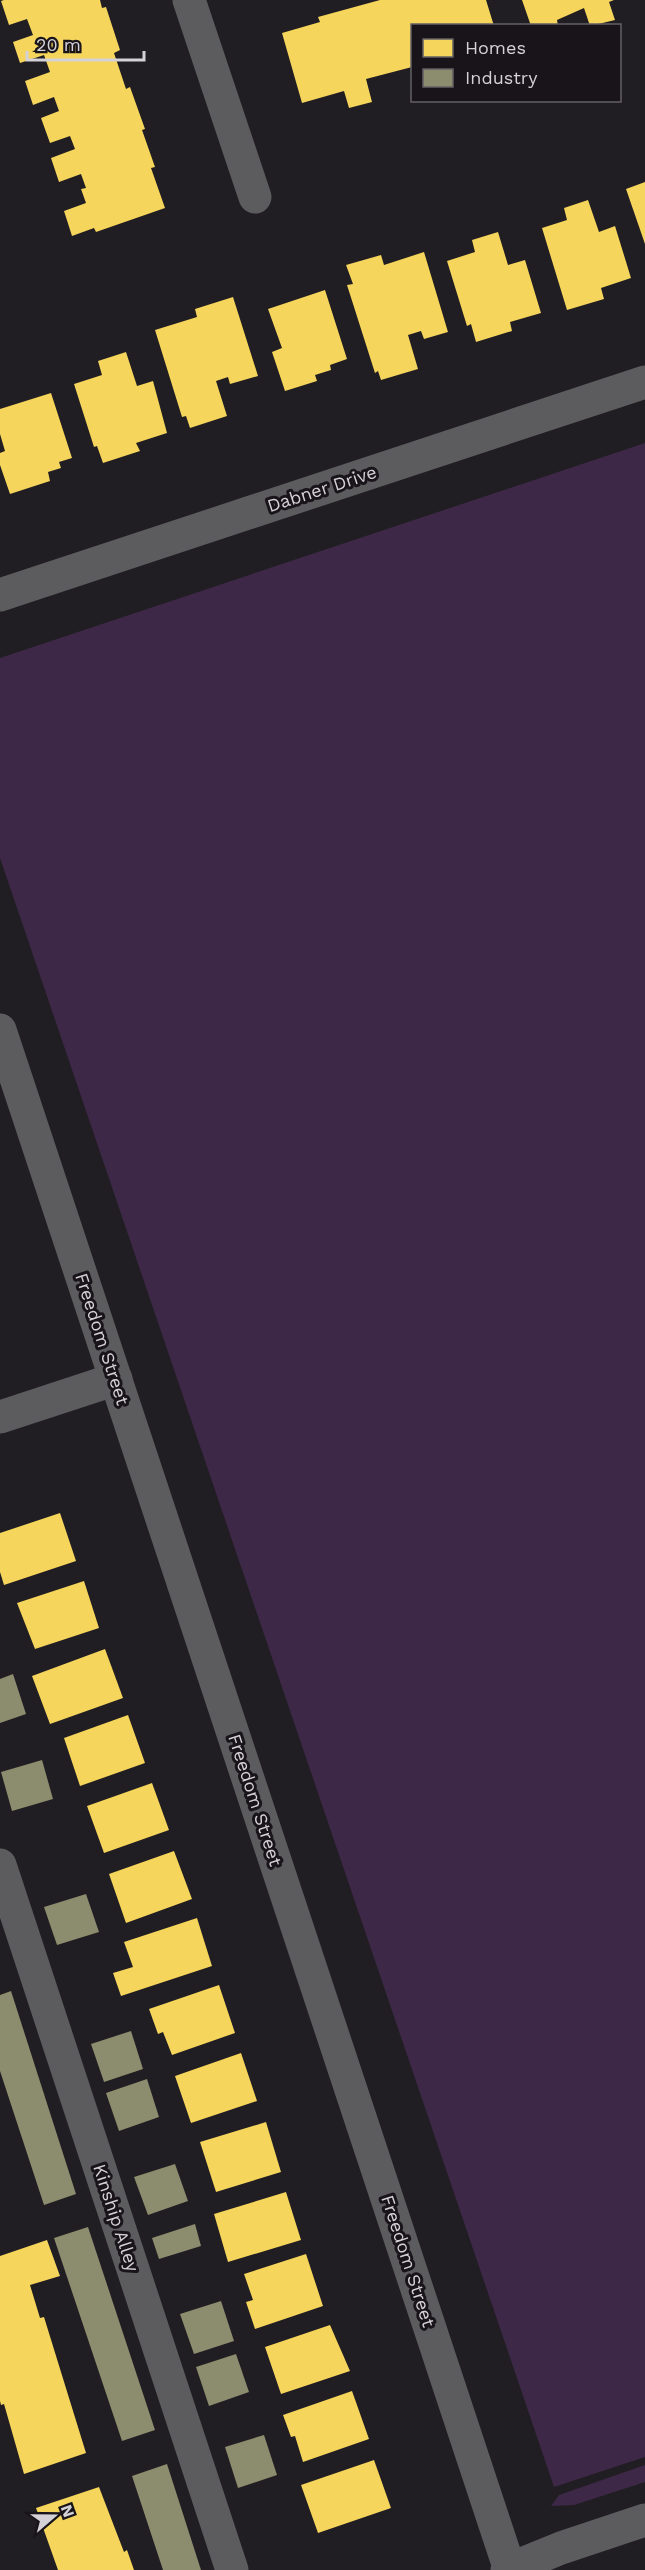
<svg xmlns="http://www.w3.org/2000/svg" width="645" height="2570" font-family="'Work Sans',sans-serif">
  <rect width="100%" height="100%" fill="#201e22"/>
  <g fill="#3d2847">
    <path d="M645,443v2014l-91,30 -554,-1629v-200z"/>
    <path d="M645,2465v17l-71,23 -23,1 8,-11z"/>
  </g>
  <g fill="#f6d55c">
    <path d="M4,0h96l2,8 4,-1 14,43 -6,3 12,36 4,-2 15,42 -3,1 13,37 -4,1 14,40 -69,24 -2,-4 -22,8 -8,-25 22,-8 -5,-14 5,-1 -5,-14 -22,8 -8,-24 24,-9 -5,-13 -20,7 -9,-25 18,-7 -5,-14 -21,8 -8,-24 25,-9 -6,-17 -24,8 -7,-21 20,-7 -6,-16 -18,6 -8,-24z"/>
    <path d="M380,0h106l8,26h-82v41l-46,12 6,23 -23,6 -5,-17 -42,12 -20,-70 38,-11 -2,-5z"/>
    <path d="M522,0h92l-5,2 6,18 -25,6 -6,-18 -27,12 1,6h-27z"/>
    <path d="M645,182v62l-19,-55z"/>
    <path d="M588,200l11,32 16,-6 16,52 -30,10 3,11 -37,11 -25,-82 25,-8 -3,-12z"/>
    <path d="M498,232l10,33 17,-5 16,53 -31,9 2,9 -36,11 -5,-18 -4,2 -20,-65 28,-9 -3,-12z"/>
    <path d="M424,252l24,80 -24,7 -3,-8 -13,4 10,34 -37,11 -3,-9 -3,2 -28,-88 6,-1 -7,-19 35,-10 3,10z"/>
    <path d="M325,290l22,69 -17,6 1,5 -16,5 2,6 -32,10 -13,-39 10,-4 -14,-39z"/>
    <path d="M233,297l25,79 -28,8 -2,-7 -12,4 11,35 -37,12 -4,-12 -4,1 -27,-87 42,-13 -2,-8z"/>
    <path d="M126,352l11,34 16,-5 14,52 -31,10 4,8 -37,12 -6,-17 -3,1 -20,-63 28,-9 -4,-14z"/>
    <path d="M51,393l21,65 -13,4 2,6 -13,4 2,9 -40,13 -10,-29v-12l5,-2 -5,-17v-25z"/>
    <path d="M60,1513l16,48 -72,24 -4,-13v-39z"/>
    <path d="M84,1581l15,47 -64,21 -18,-46z"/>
    <path d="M105,1649l18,49 -73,26 -18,-48z"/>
    <path d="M128,1715l17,48 -65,23 -16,-48z"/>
    <path d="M152,1783l17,47 -65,23 -17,-47z"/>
    <path d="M174,1851l18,48 -66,24 -17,-49z"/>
    <path d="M197,1918l15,48 -91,30 -8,-23 20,-6 -9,-25z"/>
    <path d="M219,1985l16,48 -63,22 -9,-23 -5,2 -9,-25z"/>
    <path d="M241,2053l16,48 -66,22 -16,-47z"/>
    <path d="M266,2122l15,50 -65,20 -16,-50z"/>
    <path d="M286,2192l15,48 -73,22 -14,-48z"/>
    <path d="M47,2240l13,36 -30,9 10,33 4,-1 42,136 -62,21 -20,-70 -3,1 -1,-4v-145z"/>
    <path d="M306,2254l17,52 -68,23 -9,-27 7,-2 -9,-26z"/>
    <path d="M330,2325l20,46 -69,23 -16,-47z"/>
    <path d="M352,2391l17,48 -66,23 -8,-26 -4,1 -8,-22z"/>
    <path d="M374,2460l17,48 -73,25 -17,-48z"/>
    <path d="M99,2487l25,65 3,-2 7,20h-76l-22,-62z"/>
  </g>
  <g fill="#8c8c6e">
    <path d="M13,1674l13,40 -26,9v-44z"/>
    <path d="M42,1760l11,39 -41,12 -11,-39z"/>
    <path d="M86,1894l13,38 -42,13 -13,-38z"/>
    <path d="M11,1991l65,203 -32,11 -44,-134v-76z"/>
    <path d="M131,2031l12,38 -39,13 -13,-38z"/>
    <path d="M147,2079l12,38 -40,14 -13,-38z"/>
    <path d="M175,2164l13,37 -40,14 -14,-38z"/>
    <path d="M195,2224l6,22 -42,13 -7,-21z"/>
    <path d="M88,2227l67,203 -33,11 -68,-203z"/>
    <path d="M221,2301l13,40 -40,13 -14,-40z"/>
    <path d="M236,2354l13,38 -40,14 -13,-39z"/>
    <path d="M264,2435l13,40 -39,13 -13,-41z"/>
    <path d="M167,2464l34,106h-38l-31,-94z"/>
  </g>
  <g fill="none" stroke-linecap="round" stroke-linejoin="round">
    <g stroke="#5c5b5d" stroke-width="33">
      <path d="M189,0l66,197"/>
      <path d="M0,595l645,-213"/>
      <path d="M0,1030l510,1540"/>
      <path d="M0,1417l116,-38"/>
      <path d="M0,1865l232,705"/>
      <path d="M507,2570l54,-22 84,-28"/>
    </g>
  </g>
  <g text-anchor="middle" stroke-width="6" stroke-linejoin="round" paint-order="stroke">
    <g font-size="18" fill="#d4d2d6" stroke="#18141a">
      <text transform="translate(322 489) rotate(-18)" y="6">Dabner Drive</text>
      <text transform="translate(102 1339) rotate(72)" y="6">Freedom Street</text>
      <text transform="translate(255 1800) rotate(72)" y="6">Freedom Street</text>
      <text transform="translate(116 2218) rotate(72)" y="6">Kinship Alley</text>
      <text transform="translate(408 2261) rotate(72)" y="6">Freedom Street</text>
    </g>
  </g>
  <rect x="411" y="24" width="210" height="78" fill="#18141a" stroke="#636065" stroke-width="1.5"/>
  <rect x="423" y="39" width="30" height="18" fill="#f6d55c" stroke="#636065" stroke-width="1.5"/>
  <text x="465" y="54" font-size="18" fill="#d4d2d6">Homes</text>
  <rect x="423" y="69" width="30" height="18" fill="#8c8c6e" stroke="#636065" stroke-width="1.5"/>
  <text x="465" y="84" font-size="18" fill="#d4d2d6">Industry</text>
  <g transform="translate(54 2516) rotate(70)" stroke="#18141a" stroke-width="4.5" paint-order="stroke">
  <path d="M0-4.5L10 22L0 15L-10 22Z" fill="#d4d2d6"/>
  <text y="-9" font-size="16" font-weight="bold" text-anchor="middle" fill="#d4d2d6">N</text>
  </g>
  <path d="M27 51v9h117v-9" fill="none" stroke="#d4d2d6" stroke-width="3"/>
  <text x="36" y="51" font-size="18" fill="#d4d2d6" stroke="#18141a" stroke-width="4.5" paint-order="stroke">20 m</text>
</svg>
